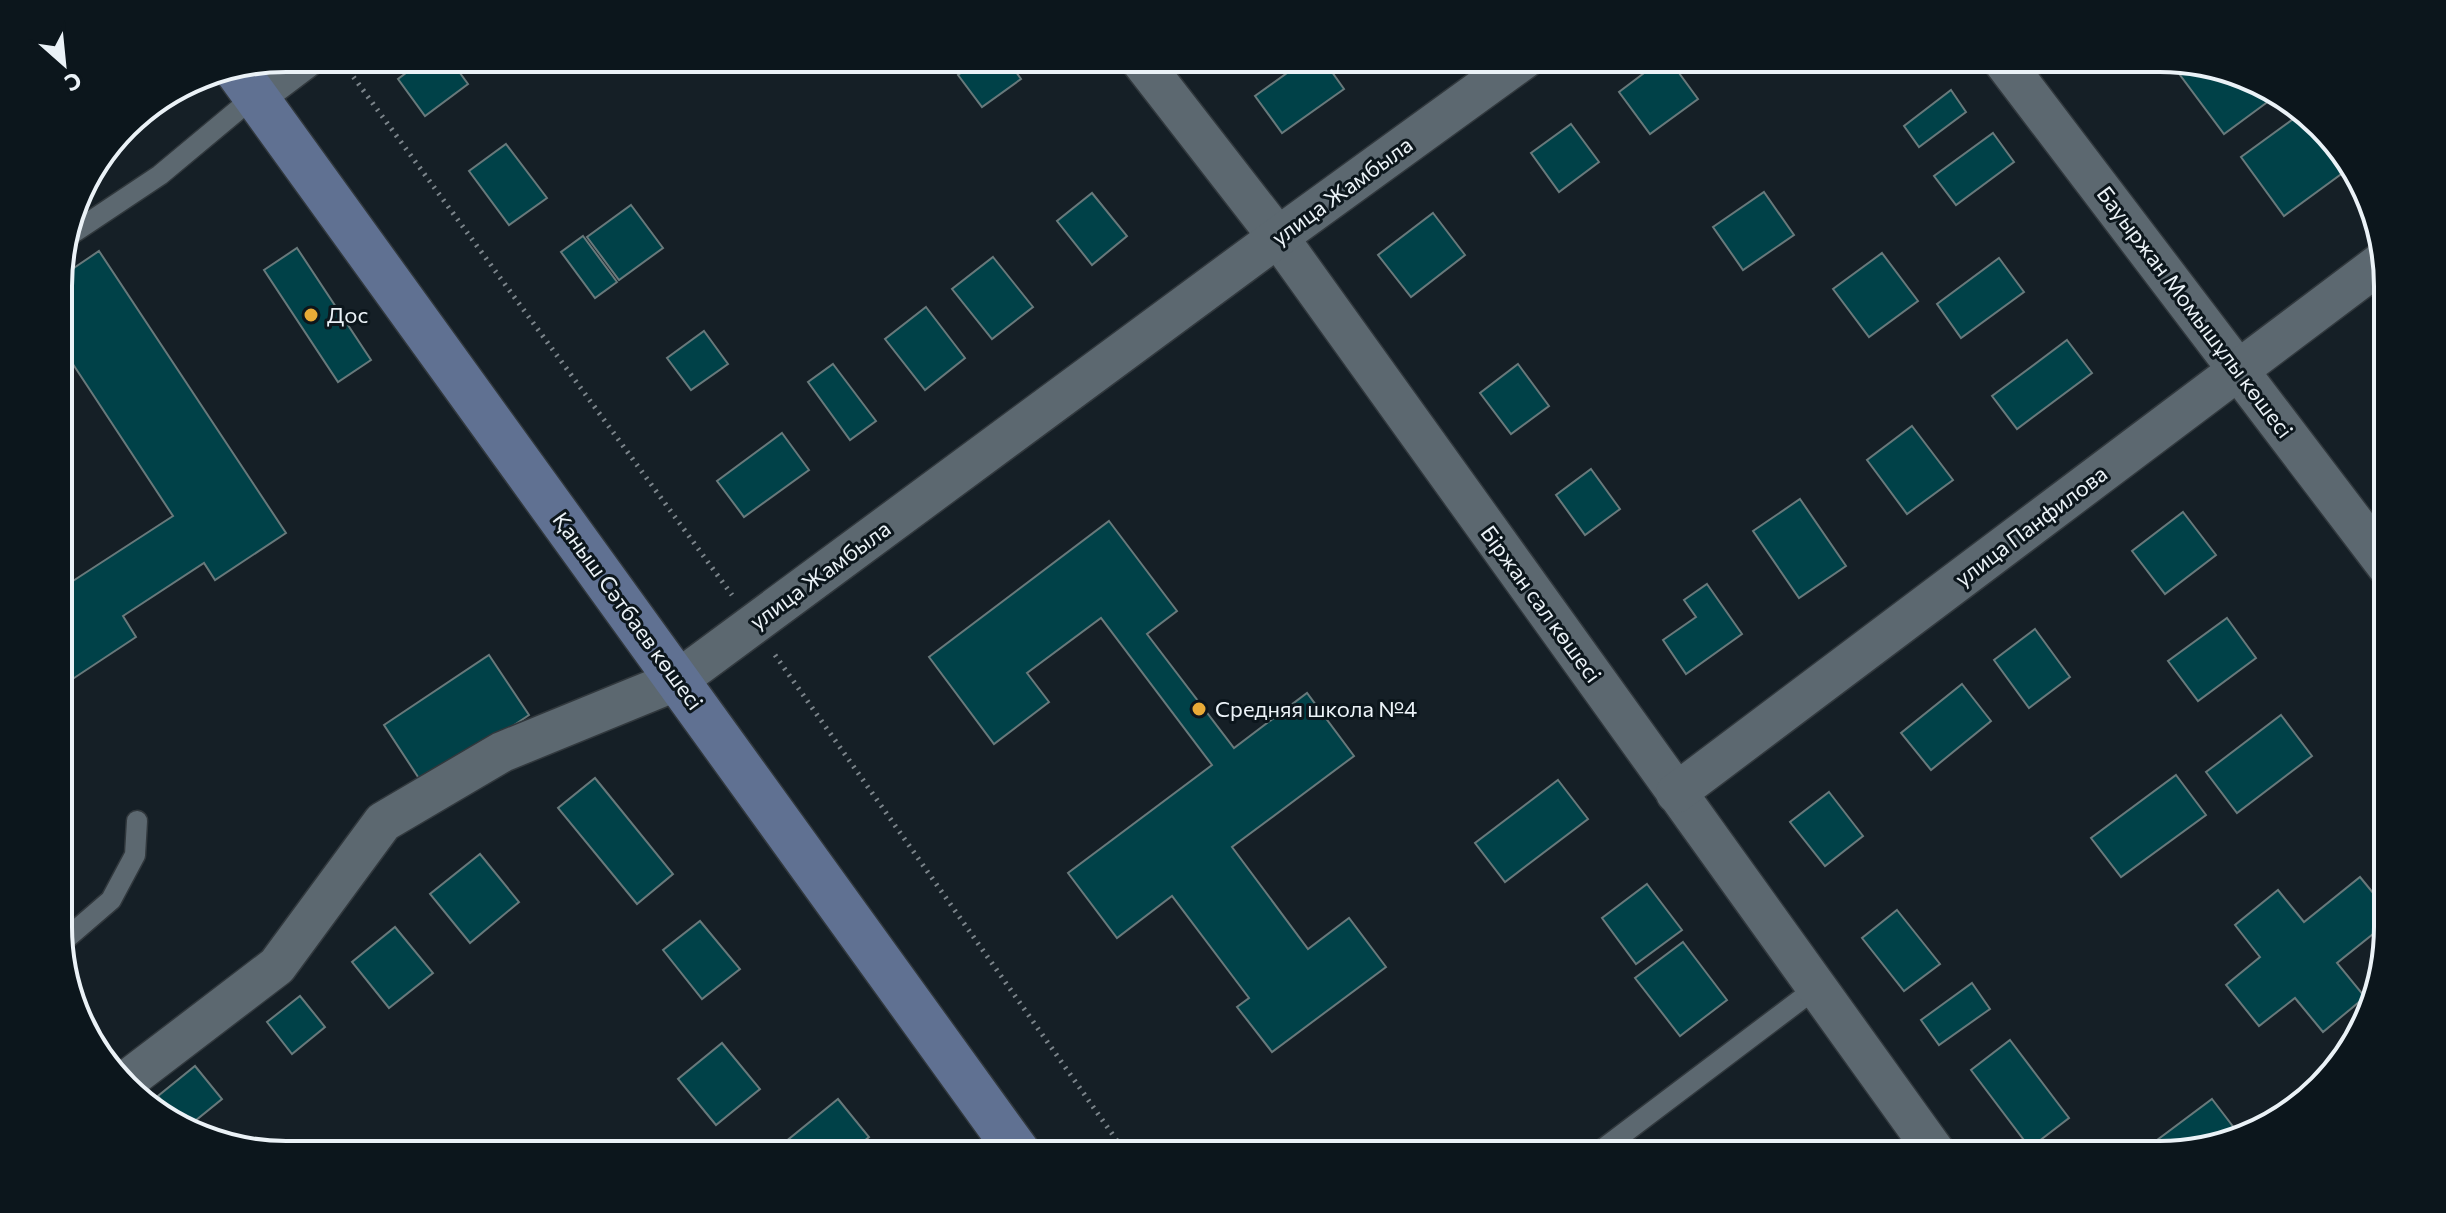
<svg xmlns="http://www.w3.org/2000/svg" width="2446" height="1213" font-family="Commissioner,sans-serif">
  <rect width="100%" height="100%" fill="#151f26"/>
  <g fill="#004148" stroke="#68797b" stroke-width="2">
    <path d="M426,58h23l19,26 -43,32 -27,-37z"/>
    <path d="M981,58h25l15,21 -39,28 -24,-32z"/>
    <path d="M1308,58h14l22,31 -62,44 -27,-37z"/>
    <path d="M1664,58h4l30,41 -48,35 -31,-42z"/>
    <path d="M2193,66l68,15 16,14 -53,39 -44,-59z"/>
    <path d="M1951,90l15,22 -47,35 -15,-21z"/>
    <path d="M2300,114l44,58 -60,44 -43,-59z"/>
    <path d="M1571,124l28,38 -40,30 -28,-39z"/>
    <path d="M1993,133l21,29 -58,43 -22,-29z"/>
    <path d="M506,144l41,54 -38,27 -40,-54z"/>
    <path d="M1764,192l30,43 -51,35 -30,-43z"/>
    <path d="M1092,193l35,43 -35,29 -35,-44z"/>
    <path d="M631,205l32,43 -44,32 -32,-43z"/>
    <path d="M1433,213l32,42 -54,42 -33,-42z"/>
    <path d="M583,236l34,46 -22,16 -34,-46z"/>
    <path d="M297,248l74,112 -33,22 -74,-112z"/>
    <path d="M99,251l187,282 -71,47 -11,-17 -81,53 13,21 -77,51v-98l114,-74 -114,-173v-65z"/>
    <path d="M1882,253l36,48 -49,36 -36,-48z"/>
    <path d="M993,257l40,50 -41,32 -40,-50z"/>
    <path d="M1999,258l25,34 -63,46 -24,-34z"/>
    <path d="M926,307l39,51 -40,32 -40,-51z"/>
    <path d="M704,331l24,33 -37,26 -24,-32z"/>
    <path d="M2067,340l25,33 -75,56 -25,-33z"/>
    <path d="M833,364l43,57 -26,19 -42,-58z"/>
    <path d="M1518,364l31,42 -38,28 -31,-41z"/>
    <path d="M1912,426l41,54 -46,34 -40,-54z"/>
    <path d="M782,433l27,37 -65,47 -27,-36z"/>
    <path d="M1591,469l29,40 -35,26 -29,-40z"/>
    <path d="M1800,499l46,67 -47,32 -46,-67z"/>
    <path d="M2183,512l33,43 -51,39 -33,-43z"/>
    <path d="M1109,521l68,90 -30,23 87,114 73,-55 47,63 -122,91 76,102 41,-31 37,49 -114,85 -35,-45 12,-9 -77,-102 -55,42 -49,-65 144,-108 -111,-147 -74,55 22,29 -55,42 -65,-87z"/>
    <path d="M1707,584l35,50 -56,40 -23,-34 33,-23 -12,-17z"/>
    <path d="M2227,618l29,40 -58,43 -30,-40z"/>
    <path d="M2035,629l35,48 -41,31 -35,-48z"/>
    <path d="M489,655l40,60 -105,71 -40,-61z"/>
    <path d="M1962,684l29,37 -60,49 -30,-37z"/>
    <path d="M2281,715l31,41 -75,57 -31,-41z"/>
    <path d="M2176,775l30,40 -85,62 -30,-39z"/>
    <path d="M595,778l78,96 -36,30 -79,-96z"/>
    <path d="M1558,780l30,39 -83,63 -30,-39z"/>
    <path d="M1829,792l34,44 -38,30 -35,-44z"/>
    <path d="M480,854l39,48 -49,41 -40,-49z"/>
    <path d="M2360,877l28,34v11l-51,41 28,34 -42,35 -28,-34 -36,28 -33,-41 34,-28 -25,-32 43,-35 26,32z"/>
    <path d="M1647,884l35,46 -46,34 -34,-46z"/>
    <path d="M1897,910l43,54 -36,27 -42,-53z"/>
    <path d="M700,921l40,48 -38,30 -39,-49z"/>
    <path d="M395,927l38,46 -44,35 -37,-46z"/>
    <path d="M1683,942l44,58 -47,36 -45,-58z"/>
    <path d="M1972,983l18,26 -51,36 -18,-25z"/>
    <path d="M300,996l25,31 -33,27 -25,-32z"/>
    <path d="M2010,1040l59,78 -39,30 -59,-78z"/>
    <path d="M722,1043l38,46 -44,36 -38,-46z"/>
    <path d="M195,1066l27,33 -37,30 -27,-33z"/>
    <path d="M838,1099l31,38 -22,18h-62l-6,-8z"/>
    <path d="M2212,1099l26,34 -63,22h-38z"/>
  </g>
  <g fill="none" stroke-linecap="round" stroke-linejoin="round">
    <g stroke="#31383d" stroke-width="23">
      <g id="lane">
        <path d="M67,237l93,-62 96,-80"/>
        <path d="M60,944l51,-44 24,-45 2,-34"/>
        <path d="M1595,1155l221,-167"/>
      </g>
    </g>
    <g stroke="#31383d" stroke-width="43">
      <g id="street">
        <path d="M1139,58l139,179 659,918"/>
        <path d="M2001,58l386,508"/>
        <path d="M256,95l49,-37"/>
        <path d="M1676,793l710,-534"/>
        <path d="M125,1082l152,-116 106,-144 119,-70 176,-72 600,-443 247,-179"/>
      </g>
    </g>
    <g stroke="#31383d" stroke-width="47">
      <path id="secondary" d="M235,68l785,1087"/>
    </g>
    <g stroke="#7b848a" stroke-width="5" stroke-dasharray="2 6" stroke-linecap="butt">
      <path d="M344,64l388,531"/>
      <path d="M775,655l352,500"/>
    </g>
    <use href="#lane" stroke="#5c6870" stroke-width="20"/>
    <use href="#street" stroke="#5c6870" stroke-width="40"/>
    <use href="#secondary" stroke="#607192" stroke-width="44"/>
  </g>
  <g fill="#e8ab37" stroke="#0c161c" stroke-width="3">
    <circle cx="311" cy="315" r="8"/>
    <circle cx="1199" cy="709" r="8"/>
  </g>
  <g text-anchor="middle" stroke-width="6" stroke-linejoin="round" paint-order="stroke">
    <g font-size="22" fill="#ebf2f7" stroke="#0c161c">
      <text transform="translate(1342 191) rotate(-36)" y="8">улица Жамбыла</text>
      <text transform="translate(2195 312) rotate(53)" y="8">Бауыржан Момышұлы көшесі</text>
      <text transform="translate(2031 526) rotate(-37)" y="8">улица Панфилова</text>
      <text transform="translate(820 575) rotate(-36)" y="8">улица Жамбыла</text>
      <text transform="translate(1541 604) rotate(54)" y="8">Біржан сал көшесі</text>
      <text transform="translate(628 611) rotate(54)" y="8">Қаныш Сәтбаев көшесі</text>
    </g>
    <g font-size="22" fill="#ebf2f7" stroke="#0c161c" text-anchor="start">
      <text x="327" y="323">Дос</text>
      <text x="1215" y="717">Средняя школа №4</text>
    </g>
  </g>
  <path d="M0 0H2446V1213H0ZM286 72H2160A214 214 0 0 1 2374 286V927A214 214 0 0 1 2160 1141H286A214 214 0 0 1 72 927V286A214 214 0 0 1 286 72Z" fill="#0c161c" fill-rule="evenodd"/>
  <path fill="none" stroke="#ebf2f7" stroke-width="4" d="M286 72H2160A214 214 0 0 1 2374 286V927A214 214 0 0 1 2160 1141H286A214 214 0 0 1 72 927V286A214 214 0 0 1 286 72Z"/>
  <g transform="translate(64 64) rotate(153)" stroke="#0c161c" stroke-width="6" paint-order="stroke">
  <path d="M0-6L14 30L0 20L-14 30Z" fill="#ebf2f7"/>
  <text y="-12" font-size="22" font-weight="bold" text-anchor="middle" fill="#ebf2f7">С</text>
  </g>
</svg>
